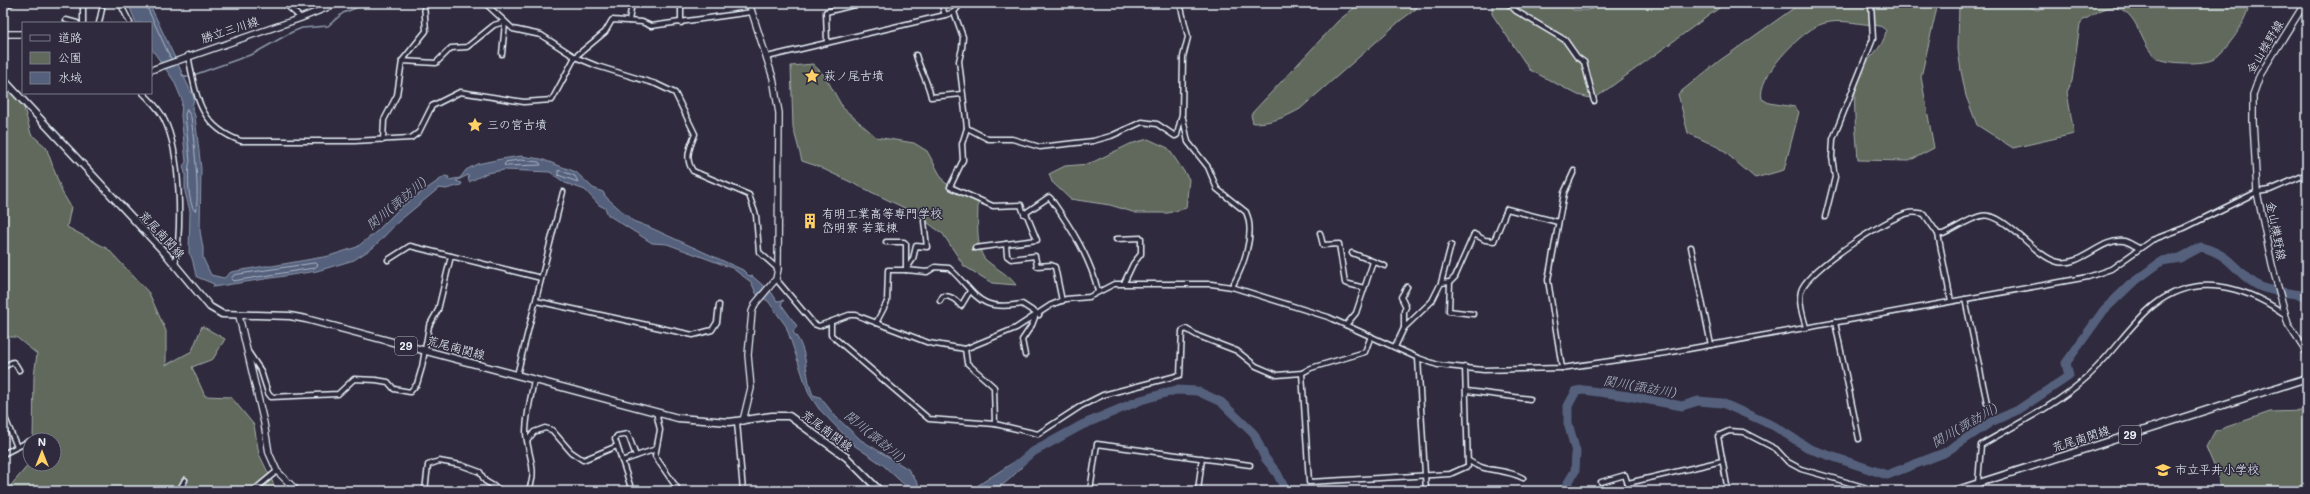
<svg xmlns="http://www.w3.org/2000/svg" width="2310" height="494" font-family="Mali,'Klee One',sans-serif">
  <rect width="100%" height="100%" fill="#2f2a3d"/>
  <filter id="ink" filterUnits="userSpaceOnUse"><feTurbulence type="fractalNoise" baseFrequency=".025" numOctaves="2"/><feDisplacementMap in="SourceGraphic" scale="8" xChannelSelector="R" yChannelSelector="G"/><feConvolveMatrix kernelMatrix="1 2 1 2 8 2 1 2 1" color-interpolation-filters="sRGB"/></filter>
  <g filter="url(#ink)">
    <g fill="#61695c" stroke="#a4adaa">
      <path d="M1492,3h76l5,7h14l24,-7h115l-132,96 -16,-4 -48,-25 -38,-56z"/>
      <path d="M1796,3h142l-17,74 13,71 -25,13 -51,-1c-1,-21 -7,-65 0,-84 6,-16 26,-27 28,-45 -4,-7 -15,-6 -22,-7 -15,-2 -30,-5 -45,1 -19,8 -63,52 -57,74l7,4 26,4 4,5 -15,58 -29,8 -35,-30 -32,-15 -10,-39 41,-33 75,-53z"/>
      <path d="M1959,3h68l3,4 8,3 9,-7h202c0,16 -22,47 -35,56 -10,6 -47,5 -57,-1 -17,-12 -17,-43 -39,-50 -12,-4 -26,8 -36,13l-2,3 -8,57 -5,11 7,42 -61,14 -36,-23 -11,-29 -5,-25 -3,-22z"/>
      <path d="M1359,4h59l-2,5 -15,11 -101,89c-16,9 -29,14 -47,14l-2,-8 2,-3 85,-91z"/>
      <path d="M813,64l12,12 18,32 33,29 38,6 13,8 17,31 34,21c0,15 -3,49 9,58 11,9 21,13 29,24l-24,-2 -28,-17 -21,-32 -30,-22 -96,-46 -15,-5 -9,-34 -2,-61z"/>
      <path d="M7,89l15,11 9,34 15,13 16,45 9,15 -4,20 41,22 41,44 17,38v34l26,-14 10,-25 23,13 -12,20 -21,8 13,29 26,1 23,28 5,29 18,37h-271l24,-28 24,1v-24h-21l1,-64 3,-22 -21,-17h-13v-246z"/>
      <path d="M1148,139l20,9 21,31 -3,29 -18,5h-32l-26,-8 -40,-6 -18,-17 -3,-8 16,-8 24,-2 41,-20z"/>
      <path d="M2304,411l3,2v78h-87l-2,-16 -12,-28 9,-16 55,-19z"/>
    </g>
    <g fill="#54607c" stroke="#8f9aae">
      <path d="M128,3h21l45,95 -2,10 3,8 6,53 -1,62 3,17v10l8,17 13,3 7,-6 34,-6h7l57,-10 28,-9 19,-15 26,-26 43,-30 4,1 -1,3 12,-2 6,-8 11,-6 24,-5 20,-3 20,3 35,13 17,16 10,4 3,5 27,24 16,6 94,43 7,7 2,-1 20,17 5,8 7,-1 -3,4 16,22 -4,6c16,18 11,42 20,63l7,2 16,20 25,23 47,29 15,22h-12l-28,-26 -28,-19 -36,-37 -10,-15 -23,-68 -18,-25 -11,-6 -6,-13 -19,-14 -65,-24 -15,-1 -44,-28 -3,-7 -6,-3 -14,-15 -20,-7 -15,-11 -46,-2 -17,3 -18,9 -1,-7 -12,6 6,2 -1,2 -15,4 -7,-1 -41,34 -24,25 -20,13 -37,11 -104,16 1,-3 -17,-7c-4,-9 -3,-18 -8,-24l1,-42 -5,-19v-19l-2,-7 3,-4 -5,-46 1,-16 -8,-19 -23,-33v-25h-15z"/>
      <path d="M1017,460l5,7c-17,17 -22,24 -48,24l3,-5z"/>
    </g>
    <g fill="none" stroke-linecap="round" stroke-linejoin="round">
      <g stroke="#adb7c6" stroke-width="1">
        <path d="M145,3l26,56"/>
        <path d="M187,110l4,7c2,14 10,87 4,94 -7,-6 -8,-42 -5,-50l-5,-46z"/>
        <path d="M521,160l18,2 2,3 -34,1 -3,-1 2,-3z"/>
        <path d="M562,171l13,5 3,6 -20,-7v-4z"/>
        <path d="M316,263l2,2 -4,3 -81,13 -2,-2 3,-4z"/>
      </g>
      <g stroke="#8f9aae" stroke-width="1.5">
        <path d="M462,3l23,2"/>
        <path d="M488,5l10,-2"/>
        <path d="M182,75l6,2 65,-23 39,-22 10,-4 26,-2 15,-13 25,-10"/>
      </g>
      <g stroke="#54607c" stroke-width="9">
        <path d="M1011,470l20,-17 51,-28 59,-25 35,-10 21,1 24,11 33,32 11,24 12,15 9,18"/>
        <path d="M1563,491l12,-20 1,-19 -8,-29v-17l8,-15 8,-1 44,6 54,10 16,-5 24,2 52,23 36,23 77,26 57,-22 47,-31 27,-12 51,-34 -3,-13 38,-53 27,-26 31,-23 18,-3 21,-11c34,9 33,26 58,39 11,6 35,7 48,10"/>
      </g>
      <g stroke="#e8f1f8" stroke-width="7">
        <g id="street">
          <path d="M83,3v20"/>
          <path d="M120,3l10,20"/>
          <path d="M284,3l17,15"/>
          <path d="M485,3l28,26 28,6 34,22 22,9 59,18 19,9 20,41c-5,13 -11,24 -2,37l56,24 7,20 3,37 19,17"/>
          <path d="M681,3v20"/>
          <path d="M941,3l4,12"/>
          <path d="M1508,3l8,8 49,29 12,17 7,5 10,39"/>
          <path d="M3,7l9,-4"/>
          <path d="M954,12l9,25 -1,11 -3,13 8,67 21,11h24l28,8 53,-6 18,-5 31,-14 15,2 18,12 2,-1 5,-21 1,-57 5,-20 -8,-34"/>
          <path d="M66,20l11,3"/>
          <path d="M629,21l3,-18"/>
          <path d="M99,23l3,-14"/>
          <path d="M827,43l-1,-31 36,-9"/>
          <path d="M502,54l3,-31"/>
          <path d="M188,55c8,39 10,71 53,86h113l57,-3 8,-6 13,-26 28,-14 64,10 28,-2 23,-43 30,-25 7,-12 30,2 9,4 101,-14"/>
          <path d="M916,55c4,15 12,27 15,42l31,-3"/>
          <path d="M767,57l178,-42 9,-3 7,-9"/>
          <path d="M402,61l34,2 15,-15 16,-1 27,-22 10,-3"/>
          <path d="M143,93c8,8 16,15 21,26 17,33 18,109 11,146"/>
          <path d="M1183,118l5,24 20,25 9,22 29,23c10,22 -3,55 -14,75"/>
          <path d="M967,128l-5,16 1,16 -13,27 43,19 28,-1 3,9 25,-17 2,2c20,29 39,58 47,92"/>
          <path d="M383,140l1,-20 13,-25 5,-34 24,-30 -2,-28"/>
          <path d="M1825,217l10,-40 -3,-20 1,-18 40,-100 -2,-36"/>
          <path d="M1320,233l3,12 16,-1 6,39 19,5"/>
          <path d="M1938,234h5c12,-5 25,-15 38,-18 23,-6 53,41 77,46 23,5 44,-25 66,-21 5,1 10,5 15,7"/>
          <path d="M1116,239l25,-1v16l-8,10 -9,19"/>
          <path d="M886,242h18l2,2v25"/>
          <path d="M1006,244l1,12 4,3 24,-3 2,10 14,-1 4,2 7,34"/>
          <path d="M1691,247l20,98"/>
          <path d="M975,248l62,-8 -11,-27"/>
          <path d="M1352,253l33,13"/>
          <path d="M388,260l22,-14 131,32"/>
          <path d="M906,270l7,-11 3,-13 11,1 -3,-26"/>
          <path d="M776,279l38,45 5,2 30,-11h7l73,28 36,6 51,-21 35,-23 15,-6 23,-2 25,-13h97l21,3 96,30 90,41 20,7 46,5 78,-2 104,-15 422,-76 23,-8 41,-29 32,-12 73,-36 13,-2 37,-16"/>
          <path d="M1450,282l-1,29 24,3"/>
          <path d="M1441,283l10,-38"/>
          <path d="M1965,299l22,104"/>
          <path d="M536,301l157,34 19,-5 5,-8 2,-17"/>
          <path d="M940,301l3,-5c9,0 13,4 18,10l9,-15"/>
          <path d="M1835,322l24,117"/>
          <path d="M831,323v12l98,84 66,5 43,10 43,-28 22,-11 77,-20 2,-44 4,-2 12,7 39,15 19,15 21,9 25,-2 9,-5 54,-16 6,-16"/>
          <path d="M876,323l11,-21 1,-32h18l21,2 8,-5 14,1c28,25 27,44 73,36l17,11"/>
          <path d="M1346,325l10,-12 17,-51"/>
          <path d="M1806,327c-3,-10 -8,-25 -5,-36 5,-20 87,-74 108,-78 4,-1 11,0 15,1l14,20 13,67"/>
          <path d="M1404,328v-17l2,-4 -5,-10 6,-10"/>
          <path d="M1395,347l9,-19 28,-27 9,-18 9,-1 5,-5 19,-43 11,6 9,1 13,-32 51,13"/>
          <path d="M965,349l2,14 27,24 1,37"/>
          <path d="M249,353l12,18 7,22 3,4 67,-3 16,-15 22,1 12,2 6,7 16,3 7,-8 5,-17 7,-41 9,-16 13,-54"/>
          <path d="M1025,355l-3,-15 10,-15 3,-8"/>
          <path d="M1418,358l8,133"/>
          <path d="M3,367l10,-5 3,3 3,5"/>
          <path d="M1562,368l-14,-88 16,-87 10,-22"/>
          <path d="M1302,373l7,109 141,-8 18,-8 -3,-99"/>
          <path d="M517,375l46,-183"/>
          <path d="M1467,391l63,8"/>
          <path d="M656,412l4,18 -5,26 24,35"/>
          <path d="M3,413l14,34 -14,7"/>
          <path d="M737,422l6,69"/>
          <path d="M528,440l6,-8 11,-4 7,2 19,22 12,8 34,-14"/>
          <path d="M17,447l13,-6"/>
          <path d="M622,461l34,-12"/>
          <path d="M1469,461c17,12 35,7 54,17"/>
          <path d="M1601,482l24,-7 5,16"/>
          <path d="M1628,483l94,-22"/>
          <path d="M179,491l6,-11"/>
          <path d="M253,491l24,-20"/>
          <path d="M425,491l3,-26 11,-4 22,4 19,7 5,9 17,10"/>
          <path d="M528,491c11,-20 -1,-38 -2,-58 0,-17 5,-36 8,-53"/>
          <path d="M632,491l-17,-52 2,-3 11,-2 8,22"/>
          <path d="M1090,491l7,-47 153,21"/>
          <path d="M1198,491l4,-33"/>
          <path d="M1728,491l-10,-55 11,-5 14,1 33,17 12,13 13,7 77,22"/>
          <path d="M1979,491l-1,-8 3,-38c36,-21 74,-39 105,-67 25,-22 43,-53 68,-73 41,-33 90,-19 129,8"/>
        </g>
      </g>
      <g stroke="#e8f1f8" stroke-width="8">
        <g id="secondary">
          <path d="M2305,3l-45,72 -7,20v27l4,70 15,73 16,59 19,29"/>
          <path d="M3,34h20"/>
          <path d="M151,70l150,-52 37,-15"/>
          <path d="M239,316l25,107 5,30 8,18 20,20"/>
          <path d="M743,421l8,-33 -3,-33 4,-43 3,-8 21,-25 2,-10 1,-156 -6,-35 -24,-75"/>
        </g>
      </g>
      <g stroke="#e8f1f8" stroke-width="9">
        <g id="primary">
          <path d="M3,79l163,175 44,53 12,7 68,2 16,3 372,99 51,4 43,-6h17l57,41 34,34"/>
          <path d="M1954,491l353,-113"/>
        </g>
      </g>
      <use href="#street" stroke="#2f2a3d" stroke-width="4"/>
      <use href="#secondary" stroke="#2f2a3d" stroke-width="5.5"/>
      <use href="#primary" stroke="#2f2a3d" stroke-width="6"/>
    </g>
  </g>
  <defs>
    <g id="sight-bare" transform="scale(1.2)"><path d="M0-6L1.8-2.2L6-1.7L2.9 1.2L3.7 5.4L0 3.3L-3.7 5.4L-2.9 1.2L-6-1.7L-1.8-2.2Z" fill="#ffd166" stroke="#2f2a3d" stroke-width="2.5" paint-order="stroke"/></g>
    <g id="building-bare" transform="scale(1.2)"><path d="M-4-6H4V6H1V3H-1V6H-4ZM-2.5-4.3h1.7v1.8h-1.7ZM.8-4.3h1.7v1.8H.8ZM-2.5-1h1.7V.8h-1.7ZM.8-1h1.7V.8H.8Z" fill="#ffd166" stroke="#2f2a3d" stroke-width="2.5" paint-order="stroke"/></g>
    <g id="school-bare" transform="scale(1.2)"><path d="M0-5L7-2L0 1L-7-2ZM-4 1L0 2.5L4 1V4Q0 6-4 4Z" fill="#ffd166" stroke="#2f2a3d" stroke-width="2.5" paint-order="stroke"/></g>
  </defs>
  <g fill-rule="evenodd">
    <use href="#sight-bare" x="812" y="76"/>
    <use href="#sight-bare" x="475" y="125"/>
    <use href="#building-bare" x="810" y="221"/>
    <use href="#school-bare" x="2163" y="470"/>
  </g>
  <g text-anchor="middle" stroke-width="3" stroke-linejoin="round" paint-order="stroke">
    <g fill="#2f2a3d" stroke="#b0b5c0" stroke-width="1">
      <rect x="395" y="337" width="22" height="18" rx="3"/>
      <rect x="2119" y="426" width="22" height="18" rx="3"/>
    </g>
    <g font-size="11" font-weight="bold" fill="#e8f1f8">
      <text x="406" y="350">29</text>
      <text x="2130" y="439">29</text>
    </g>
    <g font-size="12" fill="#e8f1f8" stroke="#2f2a3d">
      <text transform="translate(230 30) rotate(-18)" y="4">勝立三川線</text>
      <text transform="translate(2265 47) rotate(-59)" y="4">金山檪野線</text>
      <text transform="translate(2276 231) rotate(79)" y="4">金山櫟野線</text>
      <text transform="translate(162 235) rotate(47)" y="4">荒尾南関線</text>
      <text transform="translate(456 348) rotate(15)" y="4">荒尾南関線</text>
      <text transform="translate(827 431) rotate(37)" y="4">荒尾南関線</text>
      <text transform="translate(2081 439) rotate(-18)" y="4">荒尾南関線</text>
    </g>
    <g font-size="12" fill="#e8f1f8" stroke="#2f2a3d" text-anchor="start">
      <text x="824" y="80">萩ノ尾古墳</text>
      <text x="487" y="129">三の宮古墳</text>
      <text x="822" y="218">有明工業高等専門学校<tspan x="822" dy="14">岱明寮 若葉棟</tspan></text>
      <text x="2175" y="474">市立平井小学校</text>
    </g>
    <g font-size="13" font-style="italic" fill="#adb7c6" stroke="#2f2a3d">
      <text transform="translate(396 203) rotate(-40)" y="5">関川(諏訪川)</text>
      <text transform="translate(1640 386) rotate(10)" y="5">関川(諏訪川)</text>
      <text transform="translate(1964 425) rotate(-30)" y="5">関川(諏訪川)</text>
      <text transform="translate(875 436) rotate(39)" y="5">関川(諏訪川)</text>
    </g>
  </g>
  <rect width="2310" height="494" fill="none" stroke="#2f2a3d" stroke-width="16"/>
  <rect x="8" y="8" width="2294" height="478" fill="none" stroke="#e8f1f8" stroke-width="1.5" filter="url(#ink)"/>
  <rect x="22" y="22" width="130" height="72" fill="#2f2a3d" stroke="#797a88"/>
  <rect x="30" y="35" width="20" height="6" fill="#2f2a3d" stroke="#797a88"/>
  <text x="58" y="42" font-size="12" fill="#e8f1f8">道路</text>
  <rect x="30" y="52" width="20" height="12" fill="#61695c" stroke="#797a88"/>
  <text x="58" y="62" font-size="12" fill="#e8f1f8">公園</text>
  <rect x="30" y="72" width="20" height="12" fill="#54607c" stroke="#797a88"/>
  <text x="58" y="82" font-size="12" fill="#e8f1f8">水域</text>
  <g transform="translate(42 452)"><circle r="19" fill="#2f2a3d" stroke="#797a88"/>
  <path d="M0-3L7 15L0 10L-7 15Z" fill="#ffd166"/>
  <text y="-6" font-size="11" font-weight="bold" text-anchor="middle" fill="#e8f1f8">N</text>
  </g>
</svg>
